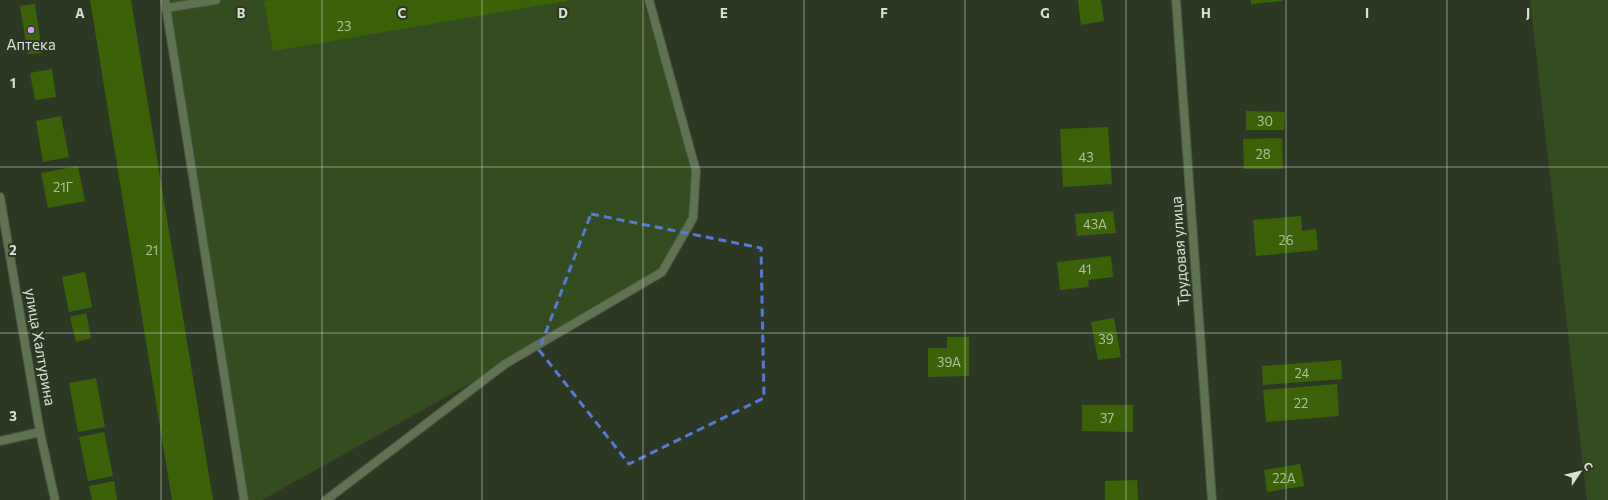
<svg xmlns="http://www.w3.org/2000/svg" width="1608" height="500" font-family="Commissioner,sans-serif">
  <rect width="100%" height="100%" fill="#2d3824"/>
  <g fill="#354b20">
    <path d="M165,0h478l53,171 -3,47 -31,54 -157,92 -243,136h-18z"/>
    <path d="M1530,0h78v500h-21z"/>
  </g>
  <g fill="#3b6209">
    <path d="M90,0h41l82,500h-41z"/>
    <path d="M271,0h296v1l-294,50 -9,-50z"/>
    <path d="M1078,0h23l3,21 -23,4z"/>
    <path d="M1251,0h31v1l-31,3z"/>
    <path d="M35,4l7,49 -14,1 -8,-48z"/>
    <path d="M52,69l4,28 -21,3 -5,-27z"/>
    <path d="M1246,111l39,1 -1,18h-38z"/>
    <path d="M61,116l8,41 -26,5 -7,-41z"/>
    <path d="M1108,127l4,57 -49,3 -3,-58z"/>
    <path d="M1282,138l1,31h-39l-1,-30z"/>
    <path d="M78,166l7,35 -37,7 -7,-35z"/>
    <path d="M1113,211l3,22 -39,3 -2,-22z"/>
    <path d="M1301,216l1,15 14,-2 2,21 -62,6 -3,-36z"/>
    <path d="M1111,256l2,21 -25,3 1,7 -29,3 -3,-28z"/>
    <path d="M85,272l7,35 -23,5 -7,-35z"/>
    <path d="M86,313l5,25 -15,4 -6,-25z"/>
    <path d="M1114,318l7,39 -23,3 -7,-38z"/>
    <path d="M947,337h22v39l-41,1v-29h19z"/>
    <path d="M1341,360l1,19 -79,6 -1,-19z"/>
    <path d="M96,378l9,49 -27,5 -9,-49z"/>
    <path d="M1337,384l2,32 -73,6 -3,-32z"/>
    <path d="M1082,405h51v27l-51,-1z"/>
    <path d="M104,432l9,44 -25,5 -9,-44z"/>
    <path d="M1300,464l4,22 -37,6 -3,-22z"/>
    <path d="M1137,480l1,20h-33v-19z"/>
    <path d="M114,481l3,19h-25l-3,-14z"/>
  </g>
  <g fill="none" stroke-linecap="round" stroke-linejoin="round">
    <g stroke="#495340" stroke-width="10">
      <g id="lane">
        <path d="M165,0l79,500"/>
        <path d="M166,8l50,-8"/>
        <path d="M0,441l40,-9"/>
        <path d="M326,500l179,-136 157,-92 31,-54 3,-47 -47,-171"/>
      </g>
    </g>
    <g stroke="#495340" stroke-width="10">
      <g id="street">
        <path d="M1176,0l36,500"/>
        <path d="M0,197l40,235 15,68"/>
      </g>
    </g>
    <use href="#lane" stroke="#607252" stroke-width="8"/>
    <use href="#street" stroke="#607252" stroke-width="8"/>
  </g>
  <path fill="none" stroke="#557ad7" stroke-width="3" stroke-dasharray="8 5" stroke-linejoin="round" d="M591,214l170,34 3,150 -135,66 -90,-114z"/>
  <path fill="none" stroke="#d9e0d4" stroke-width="1" stroke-opacity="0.55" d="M161,0v500M322,0v500M482,0v500M643,0v500M804,0v500M965,0v500M1126,0v500M1286,0v500M1447,0v500M0,167h1608M0,333h1608"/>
  <circle fill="#d69bfa" stroke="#2d3824" stroke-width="1.5" cx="31" cy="30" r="4"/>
  <g text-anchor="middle" stroke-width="4" stroke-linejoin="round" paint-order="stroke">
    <g font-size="13" fill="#b2c0a1">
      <text x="344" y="31">23</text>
      <text x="1265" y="126">30</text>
      <text x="1263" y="159">28</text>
      <text x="1086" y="162">43</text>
      <text x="63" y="192">21Г</text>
      <text x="1095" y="229">43А</text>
      <text x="1286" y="245">26</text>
      <text x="152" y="255">21</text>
      <text x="1085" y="274">41</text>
      <text x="1106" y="344">39</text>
      <text x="949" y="367">39А</text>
      <text x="1302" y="378">24</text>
      <text x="1301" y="408">22</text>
      <text x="1107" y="423">37</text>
      <text x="1284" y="483">22А</text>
    </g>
    <g font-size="15" fill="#d9e0d4" stroke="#2d3824">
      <text x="31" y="50">Аптека</text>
    </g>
    <g font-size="15" fill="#d9e0d4" stroke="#2d3824">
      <text transform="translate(1180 251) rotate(-94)" y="5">Трудовая улица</text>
      <text transform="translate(40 347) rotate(80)" y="5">улица Халтурина</text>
    </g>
  </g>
  <g font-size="13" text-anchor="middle" font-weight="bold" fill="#d9e0d4" stroke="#2d3824" stroke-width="4" stroke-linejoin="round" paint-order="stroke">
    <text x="80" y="18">A</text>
    <text x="241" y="18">B</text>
    <text x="402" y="18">C</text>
    <text x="563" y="18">D</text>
    <text x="724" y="18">E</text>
    <text x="884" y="18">F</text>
    <text x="1045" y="18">G</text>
    <text x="1206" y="18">H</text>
    <text x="1367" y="18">I</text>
    <text x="1528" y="18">J</text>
    <text x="13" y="88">1</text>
    <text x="13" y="255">2</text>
    <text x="13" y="421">3</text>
  </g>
  <g transform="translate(1580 472) rotate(55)" stroke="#2d3824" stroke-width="3" paint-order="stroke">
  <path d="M0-3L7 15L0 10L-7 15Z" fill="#d9e0d4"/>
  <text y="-6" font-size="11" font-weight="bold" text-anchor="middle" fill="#d9e0d4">С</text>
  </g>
</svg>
